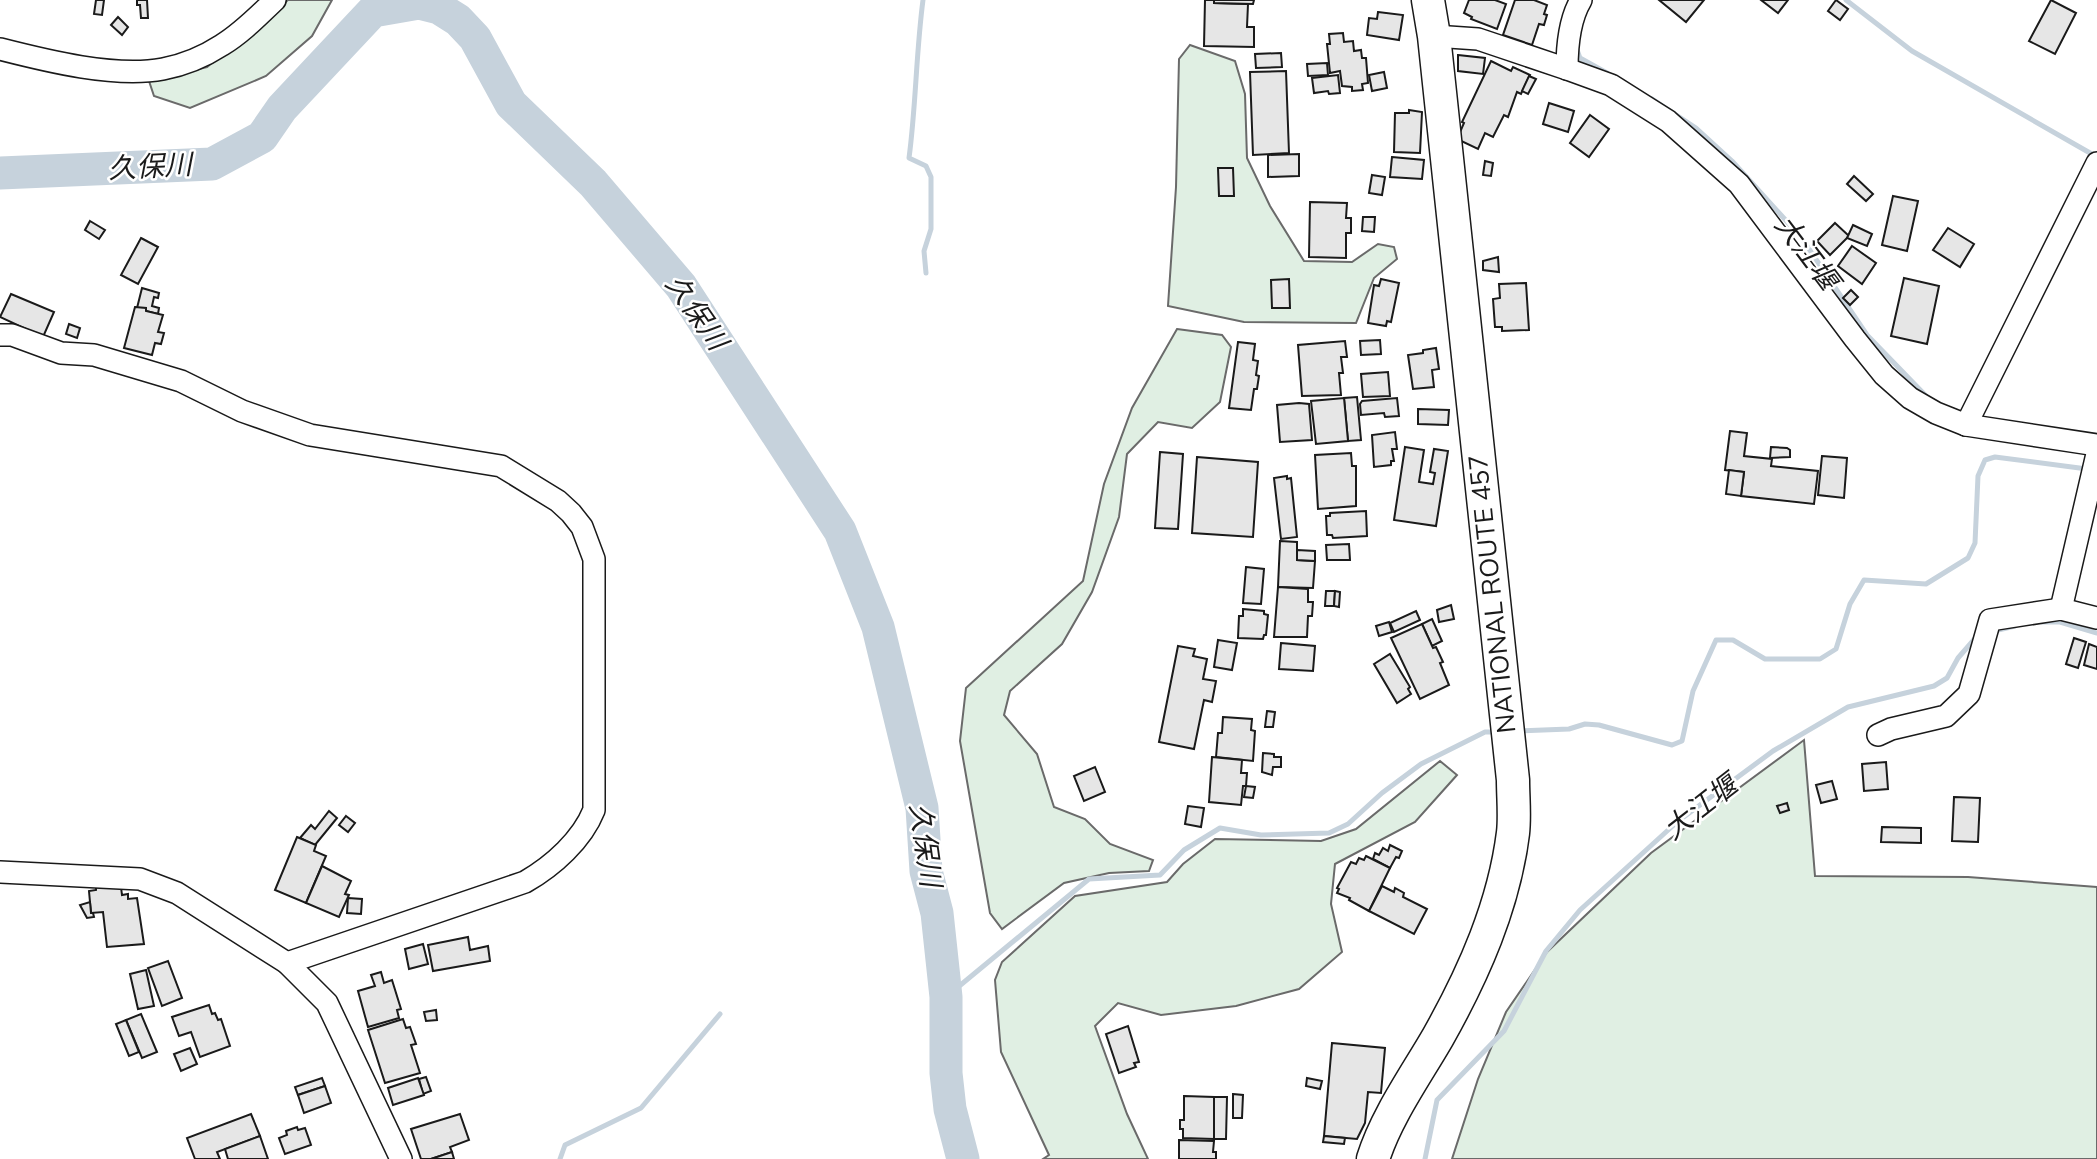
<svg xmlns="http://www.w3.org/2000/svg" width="2097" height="1159" font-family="Mulish,'Noto Sans JP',sans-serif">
  <rect width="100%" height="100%" fill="#fff"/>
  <g fill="#e0efe3" stroke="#6a6a6a" stroke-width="2">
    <path d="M288,0h44l-20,36 -46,40 -76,32 -36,-12 -5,-15 58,-14z"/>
    <path d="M1190,45l45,16 10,33 2,64 23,48 34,55 48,1 26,-18 16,3 3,12 -23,19 -18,45 -112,-1 -76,-16 8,-119 3,-128z"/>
    <path d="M1177,329l45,6 9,12 -11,55 -28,26 -34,-6 -31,32 -8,63 -27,75 -30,52 -52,47 -6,24 33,39 17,53 31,12 25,25 43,16 -4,11 -40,2 -45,10 -62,46 -12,-16 -30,-172 6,-53 117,-107 21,-97 28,-76z"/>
    <path d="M1804,740l11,136 153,1 129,10v272h-645l26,-80 28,-67 41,-60 104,-99z"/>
    <path d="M1440,761l17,14 -42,47 -80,42 -4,40 11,48 -43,37 -63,17 -75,9 -43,-12 -23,23 32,88 21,45h-105l6,-4 -48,-103 -6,-72 7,-18 73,-66 92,-14 16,-18 32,-25 106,2 35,-12z"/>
  </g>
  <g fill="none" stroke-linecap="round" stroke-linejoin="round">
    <g stroke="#c6d2dc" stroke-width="5">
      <path d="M923,0c-7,53 -7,106 -14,158l17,8 5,11v52l-7,22 2,22"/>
      <path d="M1846,0l66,51 185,106"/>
      <path d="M1576,47l4,11 27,15"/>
      <path d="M1652,99l44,29 36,33 69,76 66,98 61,63"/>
      <path d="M2042,622h18l37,11"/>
      <path d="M1994,631l21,-5"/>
      <path d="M1520,731l49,-2 16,-5 14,1 73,20 10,-4 11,-50 23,-51h17l32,19h55l16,-10 14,-45 14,-24 62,4 42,-26 7,-15 3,-67 7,-16 10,-3 92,12"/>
      <path d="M946,997l143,-118 71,-4 24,-25 36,-22 41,7 68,-2 19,-9 34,-31 39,-29 64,-32h11"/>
      <path d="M560,1159l5,-14 76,-37 79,-94"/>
      <path d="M1425,1159l12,-59 67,-69 42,-80 34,-41 97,-88 96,-71 75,-44 86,-21 13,-8 11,-20 20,-23"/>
    </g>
    <path stroke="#c6d2dc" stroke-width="33" d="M0,173l212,-9 50,-27 20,-29 91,-97 46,-8 20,5 19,12 17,18 36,66 82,79 88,103 159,245 38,96 44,181 4,63 11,42 9,84v76l4,36 13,50"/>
  </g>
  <g fill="#e6e6e6" stroke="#1a1a1a" stroke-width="2">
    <path d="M96,0h8l-2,15 -8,-1z"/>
    <path d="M137,0h10l1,18h-7l-1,-13h-3z"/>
    <path d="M1205,0h9v3l34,1 -1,23h7v20l-50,-1z"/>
    <path d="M1214,0h40l-1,4 -39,-1z"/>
    <path d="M1469,0h26l11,4 -9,25 -26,-10 1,-2 -8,-4z"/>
    <path d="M1515,0h19l13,5 -3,9 3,1 -3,10 -5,-1 -7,21 -29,-10z"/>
    <path d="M1659,0h45l-18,22z"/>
    <path d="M1761,0h27l-10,13z"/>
    <path d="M1836,0l12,9 -8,11 -12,-9z"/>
    <path d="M2051,0l25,13 -21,41 -26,-13z"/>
    <path d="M1378,12l25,3 -4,25 -32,-5 2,-17 8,1z"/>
    <path d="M118,17l10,10 -6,8 -11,-10z"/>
    <path d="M1343,33l1,9 9,-1 1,10 7,-1 1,8h4l2,25 -6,1 1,6 -11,1v-4l-10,-1 -2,-15 -10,2 -3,-29h3l-1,-10z"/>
    <path d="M1281,53l1,14 -26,1 -1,-14z"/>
    <path d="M1458,55l27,3 -2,16 -25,-3z"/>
    <path d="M1491,61l20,10 2,-4 17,8 -9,19 -4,-2 -9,25 -4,-2 -11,22 -8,-4 -7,16 -21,-10 7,-16 -2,-1z"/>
    <path d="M1327,63l1,12 -20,1 -1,-12z"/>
    <path d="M1286,71l3,82 -36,2 -3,-83z"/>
    <path d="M1384,72l3,16 -15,3 -3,-16z"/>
    <path d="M1338,75l2,18 -11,1 -1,-3 -14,2 -2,-15z"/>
    <path d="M1529,76l7,3 -8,15 -6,-3z"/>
    <path d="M1549,103l25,8 -6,21 -25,-8z"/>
    <path d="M1409,110l13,2 -2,41 -26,-1 1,-39h14z"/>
    <path d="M1590,115l19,14 -20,28 -19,-14z"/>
    <path d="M1299,154v22l-31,1v-22z"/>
    <path d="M1392,157l32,3 -2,19 -32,-2z"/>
    <path d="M1485,161l8,2 -2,13 -8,-1z"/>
    <path d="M1218,168h15l1,28h-15z"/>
    <path d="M1372,175l13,2 -3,18 -13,-2z"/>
    <path d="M1854,176l19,18 -7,7 -19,-17z"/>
    <path d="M1893,196l25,5 -11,50 -25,-6z"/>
    <path d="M1310,202l37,1 -1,15h5v15h-5v25l-37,-1z"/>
    <path d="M1363,217h12l-1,15 -12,-1z"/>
    <path d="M90,221l15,9 -6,9 -14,-9z"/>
    <path d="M1835,223l14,13 -19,19 -13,-14z"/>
    <path d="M1853,225l19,9 -5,12 -20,-8z"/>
    <path d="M1948,228l26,16 -14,23 -27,-17z"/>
    <path d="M141,238l17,9 -20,37 -17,-9z"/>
    <path d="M1852,246l24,17 -14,21 -24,-18z"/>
    <path d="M1498,257l1,15 -16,-2v-9z"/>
    <path d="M1904,278l35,8 -12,58 -36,-8z"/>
    <path d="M1289,279l1,29h-18l-1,-28z"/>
    <path d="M1381,279l18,4 -8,39 -4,-1 -1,5 -18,-3 6,-38 5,1z"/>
    <path d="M1526,283l3,47 -27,1v-4h-7l-2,-28 7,-1 -1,-14z"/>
    <path d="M142,288l17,5 -1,5 -4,-1 -2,9 7,2 -1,6 -12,-3v-3h-9z"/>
    <path d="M1851,290l7,7 -8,8 -7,-7z"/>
    <path d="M11,294l43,18 -11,25 -43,-20z"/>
    <path d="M135,307l11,1v3l17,4 -5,17 6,1 -3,11 -6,-1 -3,12 -28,-7z"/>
    <path d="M69,324l11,4 -3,10 -11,-4z"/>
    <path d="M1380,340l1,14 -20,1 -1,-14z"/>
    <path d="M1345,341l2,16h-6l2,16h-4l2,22 -39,1 -4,-51z"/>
    <path d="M1238,342l17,2 -2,16 5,1 -2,14 3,1 -2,13h-3l-3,21 -22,-2z"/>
    <path d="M1436,348l3,21 -7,1 2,17 -21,2 -5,-34 15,-2v-3z"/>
    <path d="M1388,372l2,24 -27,1 -2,-23z"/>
    <path d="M1357,397l4,43 -13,1 -4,-43z"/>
    <path d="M1344,398l4,43 -32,3 -5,-43z"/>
    <path d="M1397,398l2,18 -14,1 -1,-4 -23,2 -1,-11 2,-3z"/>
    <path d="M1299,403l10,1 3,36 -32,2 -3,-37z"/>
    <path d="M1418,409l31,1 -1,15 -30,-1z"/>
    <path d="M1730,431l17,2 -3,23 28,3 -1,7 47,5 -4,33 -73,-8 3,-24 -19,-2z"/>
    <path d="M1395,432l2,17h-5l2,12h-3v4l-17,2 -2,-32z"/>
    <path d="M1405,447l19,3 -5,32 14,2 2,-11 -5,-1 4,-23 14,2 -12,75 -42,-6z"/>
    <path d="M1771,447l16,1 3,2v7l-20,1z"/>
    <path d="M1160,452l23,2 -5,75 -23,-1z"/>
    <path d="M1351,453l1,13h4v40l-38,3 -3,-54z"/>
    <path d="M1822,456l25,2 -3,40 -26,-3z"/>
    <path d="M1197,457l61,5 -5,75 -61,-4z"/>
    <path d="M1729,470l15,2 -3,24 -15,-2z"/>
    <path d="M1287,476v3l4,-1 6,59 -16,2 -7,-61z"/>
    <path d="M1366,511l1,25 -34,2 -1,-3h-5l-1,-19h4v-3z"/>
    <path d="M1280,541l17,1v18l18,1 -2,27 -35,-1z"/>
    <path d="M1349,544l1,16h-23l-1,-15z"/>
    <path d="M1297,550l18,1v10l-18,-1z"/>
    <path d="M1246,567l18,2 -3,35 -18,-1z"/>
    <path d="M1278,587l30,2v13h5l-1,14h-4l-1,21h-33z"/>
    <path d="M1326,591h9l-1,15h-9z"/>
    <path d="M1335,591l5,1 -1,15 -5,-1z"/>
    <path d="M1451,605l3,14 -15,3 -2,-12z"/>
    <path d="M1243,609l21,2v3l4,1 -2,20h-2l-1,4 -25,-1 1,-22h4z"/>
    <path d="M1416,611l4,9 -26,12 -4,-9z"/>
    <path d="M1432,619l10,22 -10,5 -10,-22z"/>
    <path d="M1389,622l3,10 -13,4 -3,-10z"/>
    <path d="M1422,624l11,24 3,-1 7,15 -3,1 9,22 -29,14 -29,-61z"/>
    <path d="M2074,638l12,4 -8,26 -12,-4z"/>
    <path d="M1218,640l19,3 -5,27 -18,-3z"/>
    <path d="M1281,643l34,3 -2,25 -34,-2z"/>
    <path d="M2089,644l8,3v22l-13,-4z"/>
    <path d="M1178,646l17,3 -2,7 14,3 -4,20 13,2 -4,21 -8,-2 -10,49 -35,-7z"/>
    <path d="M1390,654l20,33 -2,2 3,5 -14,9 -23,-39z"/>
    <path d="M1267,711l8,1 -2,15h-8z"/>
    <path d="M1223,717l29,2 -1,11 4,1 -2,30 -37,-4 2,-24h4z"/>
    <path d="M1263,753l11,1v3h7v10h-8l-1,8 -10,-3z"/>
    <path d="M1212,757l30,3 -1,13h6l-1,13h-3l-2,19 -32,-3z"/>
    <path d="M1886,762l2,27 -24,2 -2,-27z"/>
    <path d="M1095,767l10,25 -21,9 -10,-25z"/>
    <path d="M1832,781l5,18 -16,4 -5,-18z"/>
    <path d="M1246,786l9,1 -2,11 -9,-1z"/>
    <path d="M1954,797l26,1 -2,44 -26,-1z"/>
    <path d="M1787,803l2,7 -9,3 -3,-7z"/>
    <path d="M1188,806l16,2 -3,19 -16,-3z"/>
    <path d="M329,811l8,7 -22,27 -15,-7 11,-13 4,4z"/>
    <path d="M346,816l9,7 -7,9 -9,-7z"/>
    <path d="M1882,827l39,1v15l-40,-1z"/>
    <path d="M297,837l19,8 -2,6 12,5 -20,47 -31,-13z"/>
    <path d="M1390,845l12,6 -3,7 -3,-1 -6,11 -17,-9 2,-6 4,2 4,-7 5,3z"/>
    <path d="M1366,856l24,12 -21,43 -20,-11 1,-2 -13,-5 2,-4 -2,-1 14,-26 5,2 3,-6 5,2z"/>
    <path d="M322,866l29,15 -6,13 4,1 -10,22 -33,-14z"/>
    <path d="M106,885v3l15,-1 1,8 6,-1v5l9,-1 7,46 -37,3 -4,-35 -12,1 -2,-22 7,-1v-4z"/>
    <path d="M1382,886l12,6 1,-4 9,5 -1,4 24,12 -13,25 -45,-23z"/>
    <path d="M348,898l14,1 -1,15 -14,-1z"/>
    <path d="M90,902l1,11h2l1,4 -7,1 -7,-13z"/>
    <path d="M468,937l2,13 18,-4 2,15 -57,10 -5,-26z"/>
    <path d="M423,944l5,20 -19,5 -4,-20z"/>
    <path d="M168,961l14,37 -20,8 -14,-38z"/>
    <path d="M146,970l8,36 -16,3 -8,-35z"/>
    <path d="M381,972l3,11 8,-3 9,29 -4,1 2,8 -31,9 -10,-36 17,-5 -4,-11z"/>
    <path d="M209,1005l3,9 3,-1 3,7 3,-1 9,27 -30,11 -9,-25 -12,4 -7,-19z"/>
    <path d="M436,1010l1,10 -11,1 -2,-9z"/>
    <path d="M141,1014l16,38 -15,6 -16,-38z"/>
    <path d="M403,1019l3,9 4,-1 6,17 -5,1 9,28 -35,10 -17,-53z"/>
    <path d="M126,1020l13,32 -10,4 -13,-32z"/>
    <path d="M1128,1026l11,36 -5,1 2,4 -17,6 -13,-39z"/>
    <path d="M1332,1043l53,5 -4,45 -13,-1 -3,31 -8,16 -33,-3z"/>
    <path d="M190,1048l7,16 -16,7 -7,-17z"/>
    <path d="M426,1077l5,14 -8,3 -4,-15z"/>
    <path d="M322,1078l3,8 -27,9 -3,-8z"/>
    <path d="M418,1078l6,17 -31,10 -5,-17z"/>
    <path d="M1307,1078l15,3 -2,8 -14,-3z"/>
    <path d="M325,1086l6,17 -27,10 -6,-18z"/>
    <path d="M1233,1094l10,1 -1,23h-9z"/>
    <path d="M1184,1096l30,1v42l-31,-1v-9h-3v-9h4z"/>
    <path d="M1214,1097h13l-1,42h-12z"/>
    <path d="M251,1114l9,22 -43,16 3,7h-25l-8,-21z"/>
    <path d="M460,1114l9,26 -19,7 2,5 -21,7h-10l-10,-30z"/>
    <path d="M297,1127l1,3 7,-2 6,17 -26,9 -6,-16 8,-3 -1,-4z"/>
    <path d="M260,1136l8,23h-40l-3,-10z"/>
    <path d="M1324,1136l21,2 -1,6 -21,-2z"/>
    <path d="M1179,1140l35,1 -1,11h3v7h-37z"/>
    <path d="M452,1152l2,7h-23z"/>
  </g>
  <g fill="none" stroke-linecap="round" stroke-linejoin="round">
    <g stroke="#1a1a1a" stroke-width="24">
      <g id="minor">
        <path d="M1434,36l44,3 89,30 44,16 57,36 71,63 116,155 29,36 26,23 26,15 30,12 131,20"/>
        <path d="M0,49c47,12 115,29 163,20 21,-4 42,-13 59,-24 20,-12 37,-30 53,-45"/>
        <path d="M1567,69c0,-23 2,-49 14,-69"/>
        <path d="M0,335h12l49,18 33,2 87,26 61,30 68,24 191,31 57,35 13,12 11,14 12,32v251c-12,30 -41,56 -69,72l-238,81"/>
        <path d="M1966,425l131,-262"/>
        <path d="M2061,609l36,-155"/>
        <path d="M1878,735l13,-6 55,-13 23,-22 21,-74 71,-11 36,9"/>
        <path d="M0,872l140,7 37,14 110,70 40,40 74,156"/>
      </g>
    </g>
    <g stroke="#1a1a1a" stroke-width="35">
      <path id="highway" d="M1373,1159c13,-42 43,-84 65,-122 36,-64 66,-132 75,-204 2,-17 0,-36 0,-53l-79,-744 -6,-36"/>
    </g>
    <use href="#minor" stroke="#fff" stroke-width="21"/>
    <use href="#highway" stroke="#fff" stroke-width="32"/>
  </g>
  <g text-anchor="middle" stroke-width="5" stroke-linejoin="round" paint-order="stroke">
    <g font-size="26" fill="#1a1a1a" stroke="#fff">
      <text transform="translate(1492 594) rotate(-96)" y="9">NATIONAL ROUTE 457</text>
    </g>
    <g font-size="28" font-style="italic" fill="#1a1a1a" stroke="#fff">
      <text transform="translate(150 166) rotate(-3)" y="10">久保川</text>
      <text transform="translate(1807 252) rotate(53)" y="10">大江堰</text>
      <text transform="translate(697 312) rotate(55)" y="10">久保川</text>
      <text transform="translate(1700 807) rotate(-38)" y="10">大江堰</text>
      <text transform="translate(926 845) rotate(82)" y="10">久保川</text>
    </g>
  </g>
</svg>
